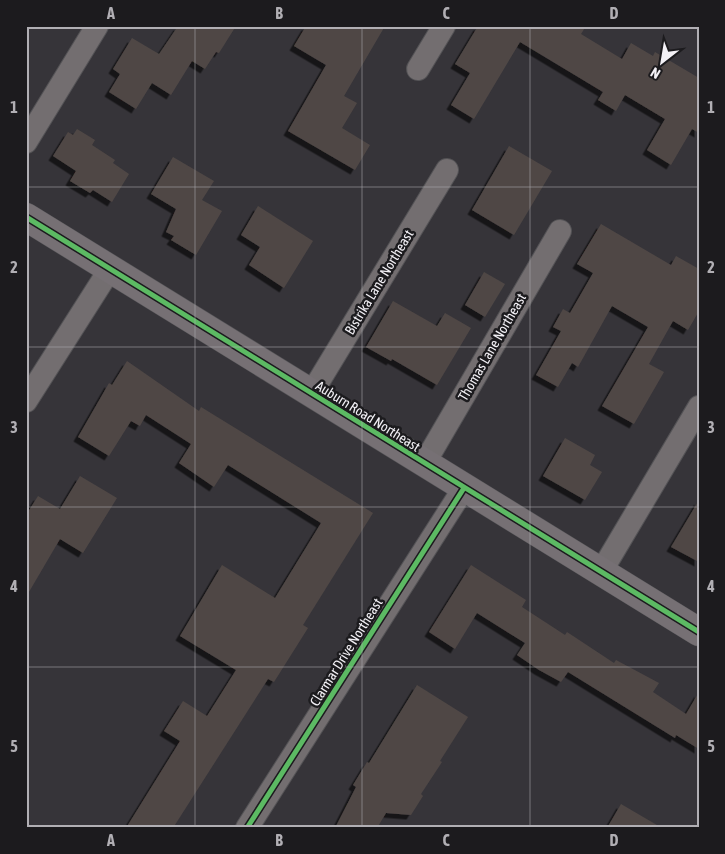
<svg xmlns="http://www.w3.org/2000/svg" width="725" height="854" font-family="'Asap Condensed',sans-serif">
  <defs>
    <filter id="shadow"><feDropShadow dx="-4.5" dy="4.5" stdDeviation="0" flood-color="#0009"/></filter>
  </defs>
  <rect width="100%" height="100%" fill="#363439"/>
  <g fill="#4f4745" filter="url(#shadow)">
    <path d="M178,26h58l-17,27 -3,-1 -11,17 -13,-8 -21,34 -19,-12 -16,26 -27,-17 11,-18 -7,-5 19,-31 27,16z"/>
    <path d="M306,26h79l-41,70 13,7 -15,25 28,17 -15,25 -67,-39 38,-66 -32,-19z"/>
    <path d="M478,26h108l-5,8 41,25 9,-16 22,13 2,-4 44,26v55l-7,-4 -21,36 -24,-15 18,-31 -40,-24 -9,16 -18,-11 5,-8 -83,-50 -46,77 -23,-14 19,-32 -15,-9z"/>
    <path d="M77,129l18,11 -3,5 23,15 -2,3 16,11 -17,28 -19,-12 -3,3 -20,-12 6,-10 -23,-15 15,-24 5,3z"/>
    <path d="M509,146l43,25 -38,64 -42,-25z"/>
    <path d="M173,157l41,24 -12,19 20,11 -26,44 -25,-15 3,-4 -8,-4 10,-23 -25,-15z"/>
    <path d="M258,206l55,35 -29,47 -35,-23 11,-18 -19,-12z"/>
    <path d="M601,224l70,41 5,-9 23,13v42l-11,19 -15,-9 -24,43 15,8 -30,52 -32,-18 46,-79 -36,-21 -34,61 -6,-4 -14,24 -22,-12 25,-44 -8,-4 10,-18 7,4 23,-40 -16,-9z"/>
    <path d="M484,272l21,12 -20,33 -20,-12z"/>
    <path d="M393,301l44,25 8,-13 26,15 -34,57 -45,-26 -1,2 -25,-14z"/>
    <path d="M127,361l72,50 2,-4 172,106 -70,112 5,3 -34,54 -6,-3 -95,149h-47l54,-87 -16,-10 19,-30 24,15 29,-46 -56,-34 42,-71 53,33 46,-75 -93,-58 -14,22 -35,-24 12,-19 -45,-29 -6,11 -9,-5 -22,35 -31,-19 31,-54 3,2z"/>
    <path d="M565,438l30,17 -5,10 12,7 -17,28 -42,-24z"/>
    <path d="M80,476l37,22 -34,55 -23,-14 -34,58v-82l12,-19 22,13z"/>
    <path d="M699,500v62l-28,-15z"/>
    <path d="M471,565l55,35 -4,7 43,28 2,-3 47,31 2,-3 43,23 -6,9 33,22 13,-22v57l-23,-14 -1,3 -107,-66 -7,10 -22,-12 -22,-15 8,-12 -48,-30 -22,36 -26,-17z"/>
    <path d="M417,685l51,32 -28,44 2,1 -21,32 2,2 -12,19 -25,-2 -9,15h-42l21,-41 -3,-2 14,-23 2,1z"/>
    <path d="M621,804l41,24h-55z"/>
  </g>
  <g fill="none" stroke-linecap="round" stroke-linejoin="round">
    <g stroke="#545356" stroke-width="24">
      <g id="street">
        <path d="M418,69l26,-43"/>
        <path d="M26,142l71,-116"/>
        <path d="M311,394l136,-224"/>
        <path d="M26,401l84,-132"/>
        <path d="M424,464l136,-233"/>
        <path d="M601,572l98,-165"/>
        <path d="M247,828l217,-340"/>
      </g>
    </g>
    <g stroke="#545356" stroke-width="29">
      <path id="secondary" d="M26,217l673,415"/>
    </g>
    <use href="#street" stroke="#736e70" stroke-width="22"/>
    <use href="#secondary" stroke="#767074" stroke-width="28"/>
    <g stroke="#1c1b1e" stroke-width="8">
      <g id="cycleway">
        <path d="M26,217l673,415"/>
        <path d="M247,828l217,-340"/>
      </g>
    </g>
    <use href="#cycleway" stroke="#5cba63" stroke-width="5"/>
  </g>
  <path fill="none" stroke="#b1afb4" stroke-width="1" stroke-opacity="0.55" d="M195,26v802M362,26v802M530,26v802M26,187h673M26,347h673M26,507h673M26,667h673"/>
  <g text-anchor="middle" stroke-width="5" stroke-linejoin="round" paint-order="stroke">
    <g font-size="14" fill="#f3f1f6" stroke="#1c1b1e">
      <text transform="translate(379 282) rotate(-59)" y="5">Bistrika Lane Northeast</text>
      <text transform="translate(492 347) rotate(-60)" y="5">Thomas Lane Northeast</text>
      <text transform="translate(368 416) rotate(32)" y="5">Auburn Road Northeast</text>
      <text transform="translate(346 652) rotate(-58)" y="5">Clarmar Drive Northeast</text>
    </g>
  </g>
  <rect width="725" height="854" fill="none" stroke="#1c1b1e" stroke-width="55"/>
  <g transform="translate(662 62) rotate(211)" stroke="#1c1b1e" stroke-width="4" paint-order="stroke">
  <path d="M0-4L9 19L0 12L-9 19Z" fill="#f3f1f6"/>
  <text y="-8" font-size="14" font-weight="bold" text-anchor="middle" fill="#f3f1f6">N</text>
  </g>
  <rect x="28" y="28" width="670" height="798" fill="none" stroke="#b1afb4" stroke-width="2"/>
  <g font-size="16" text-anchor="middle" font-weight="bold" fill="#b1afb4">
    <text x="111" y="19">A</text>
    <text x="279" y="19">B</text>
    <text x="446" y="19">C</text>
    <text x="614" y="19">D</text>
    <text x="14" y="113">1</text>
    <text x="711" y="113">1</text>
    <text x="14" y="273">2</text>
    <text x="711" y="273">2</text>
    <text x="14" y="433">3</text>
    <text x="711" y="433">3</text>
    <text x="14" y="592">4</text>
    <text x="711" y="592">4</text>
    <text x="14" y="752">5</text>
    <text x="711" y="752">5</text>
    <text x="111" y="846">A</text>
    <text x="279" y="846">B</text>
    <text x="446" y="846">C</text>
    <text x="614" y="846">D</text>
  </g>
</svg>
